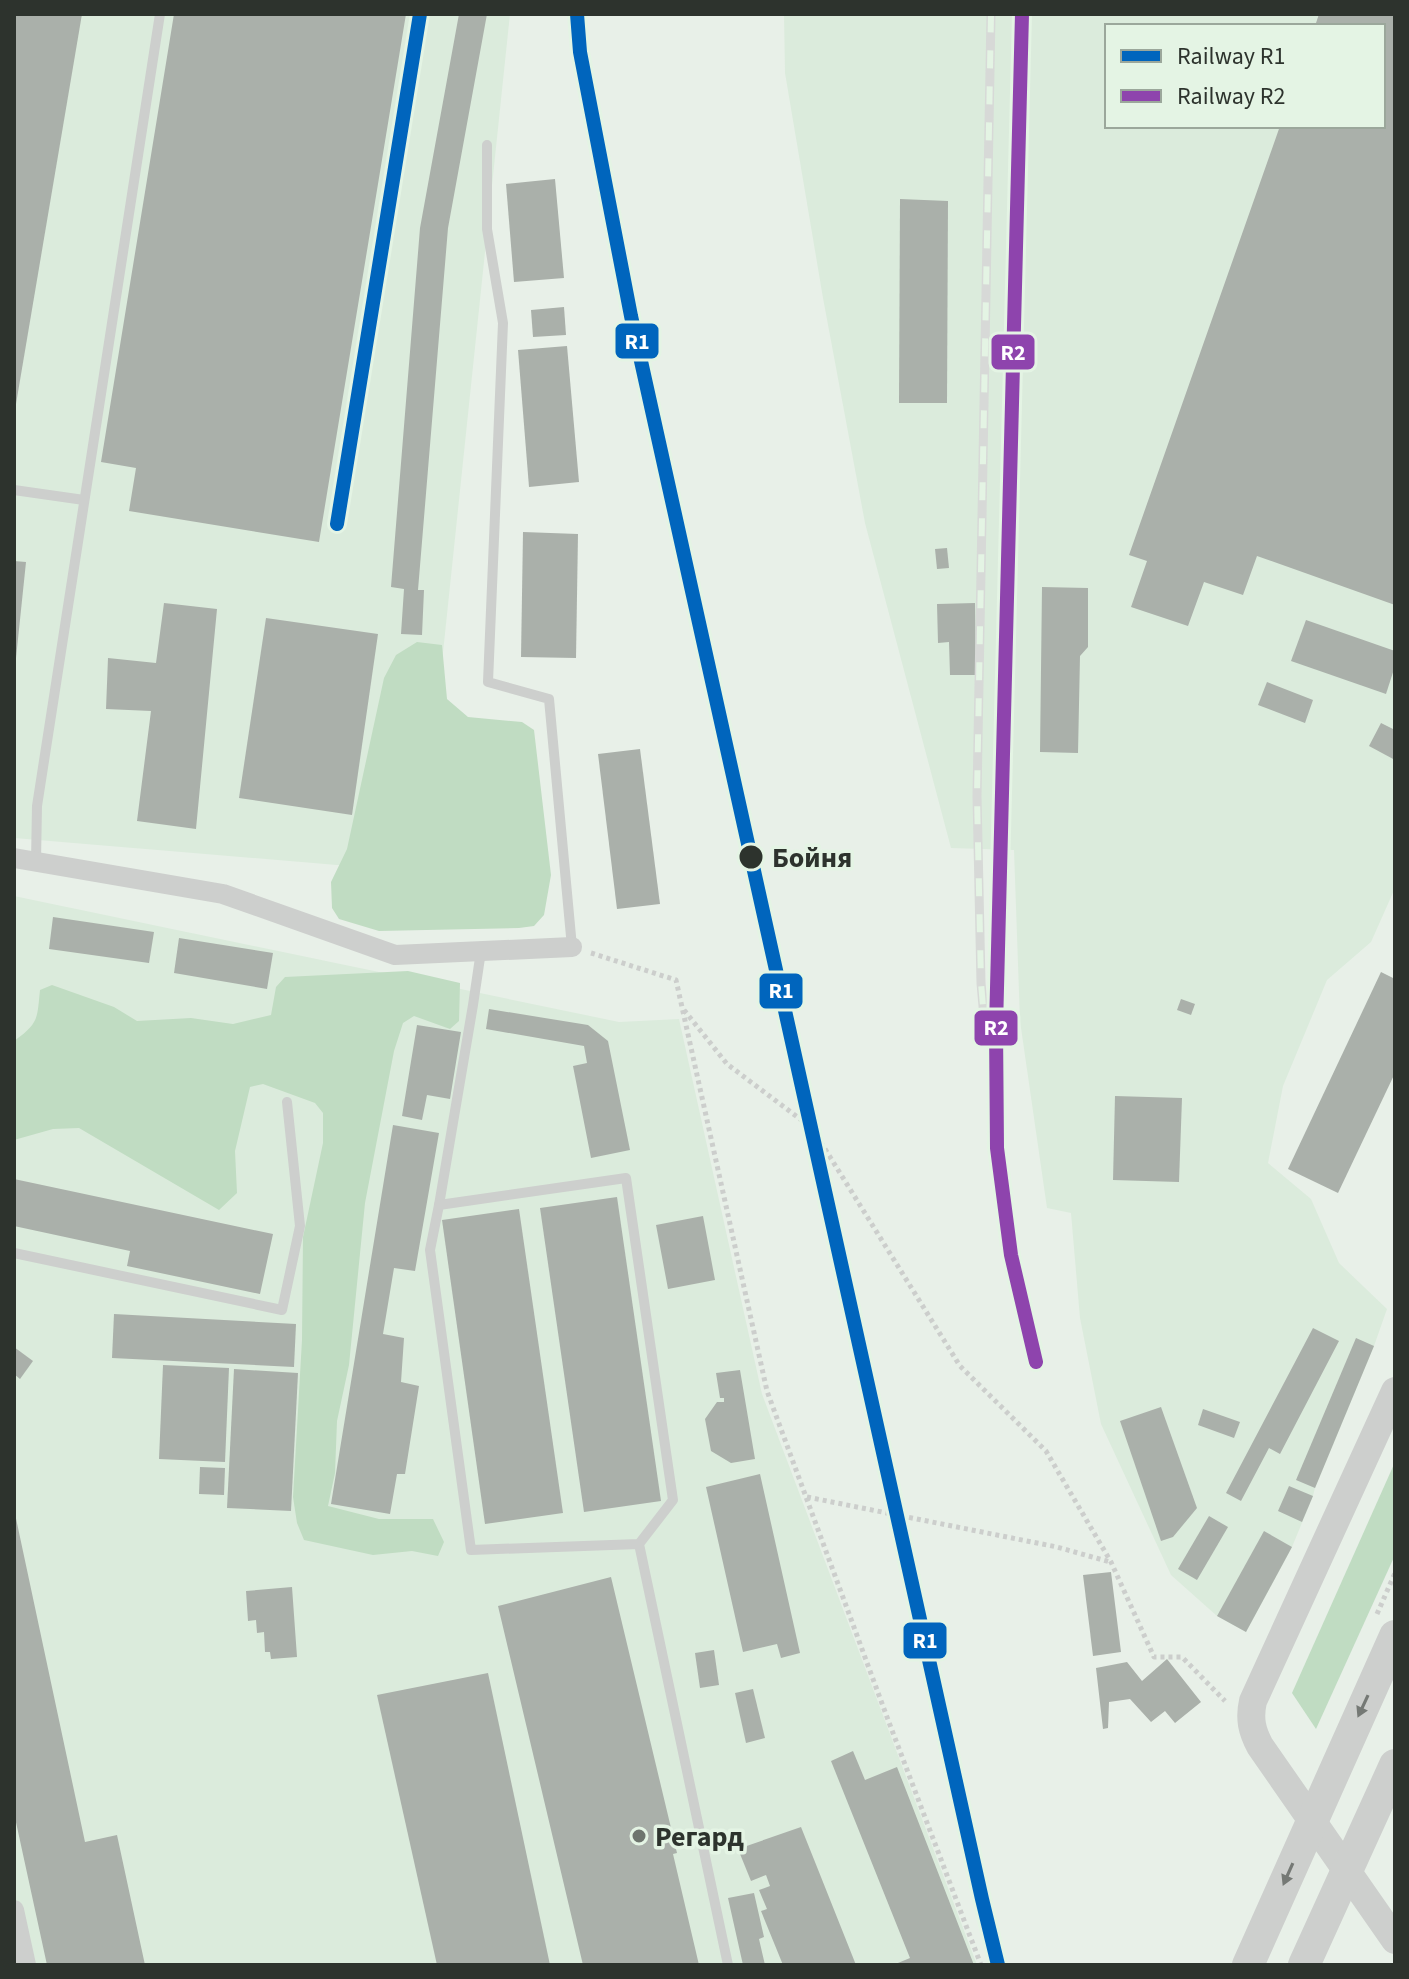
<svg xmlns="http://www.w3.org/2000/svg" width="1409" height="1979" font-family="'Source Sans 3',sans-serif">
  <rect width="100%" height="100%" fill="#e8f0e8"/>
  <g fill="#dbebdc" fill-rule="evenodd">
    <path d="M14,14h496l-90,858 -406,-34z"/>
    <path d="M784,14h611v874l-24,54 -44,38 -44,106 -15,77 43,36 28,64 48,46 -13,37 -59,142 -2,8 -21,51 -46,85 -29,-16 -46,-41 -70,-151 -21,-106 -9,-105 -24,-5 -27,-187 -6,-171 -63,-2 -86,-325 -42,-225 -38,-225zM1107,26h276v100h-276z"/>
    <path d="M14,896l605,126 60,-3 83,375 215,571h-963z"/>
  </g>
  <g fill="#c0dcc2">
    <path d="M417,642l25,3 5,54 21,18 54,5 12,8 17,145 -7,40 -10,11 -15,2 -140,3 -40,-12 -7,-11 -1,-26 16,-33 37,-171 12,-23z"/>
    <path d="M408,971l52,12 -1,38 -9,8 -36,-13 -11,7 -9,28 -29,152 -16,162 -12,56 -2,52 -7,33 51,13h54l11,23 -6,14 -26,-5 -39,4 -69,-15 -7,-17 -4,-26 9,-157 1,-103 20,-94v-30l-8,-10 -52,-19 -13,3 -15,64 2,42 -18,17 -140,-82 -26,1 -39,11v-99c25,-18 23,-22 26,-51l12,-5 62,22 23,14 54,-3 42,6 38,-9 5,-28 9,-10z"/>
    <path d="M1395,1462v93l-79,174 -24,-36z"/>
  </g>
  <g fill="#aab0aa">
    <path d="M14,14h68l-66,390 -2,-1z"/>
    <path d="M174,14h232l-87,528 -190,-31 7,-43 -35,-6z"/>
    <path d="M459,14h28l-39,214 -30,362h6l-2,45 -21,-1 3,-45 -13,-2 29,-359z"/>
    <path d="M1319,14h76v591l-138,-49 -14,39 -39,-13 -16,44 -57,-19 16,-46 -18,-6 151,-429h103v-100h-68z"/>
    <path d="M555,179l9,99 -50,4 -8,-98z"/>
    <path d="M900,199l48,2 -1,202h-48z"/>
    <path d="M564,307l2,28 -33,2 -2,-27z"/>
    <path d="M567,346l12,136 -50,5 -11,-137z"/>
    <path d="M523,532l55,2 -2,124 -55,-1z"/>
    <path d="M947,548l2,20 -12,1 -2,-20z"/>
    <path d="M14,561l12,1 -10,96h-2z"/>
    <path d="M1042,587l46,1v59l-8,9 -2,97 -38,-1z"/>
    <path d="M164,603l53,6 -21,220 -59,-8 14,-110 -45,-2 2,-51 48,5z"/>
    <path d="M975,603l1,72h-26l-1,-33 -11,1 -1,-39z"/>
    <path d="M266,618l112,16 -26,181 -113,-17z"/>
    <path d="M1306,620l89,31v15l-9,28 -95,-33z"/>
    <path d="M1267,682l46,18 -8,23 -47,-18z"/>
    <path d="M1381,723l14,7v30l-26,-14z"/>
    <path d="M640,749l20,155 -43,5 -19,-155z"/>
    <path d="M53,917l101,15 -5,31 -100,-14z"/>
    <path d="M179,938l94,15 -6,36 -93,-16z"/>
    <path d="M1381,972l14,7v94l-57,120 -50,-24z"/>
    <path d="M1181,999l14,5 -4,11 -14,-5z"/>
    <path d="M489,1009l99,16 20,16 22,109 -39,8 -18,-92 14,-3 -3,-17 -98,-17z"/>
    <path d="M417,1025l44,7 -11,67 -23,-4 -5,25 -20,-4z"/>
    <path d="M1115,1096l67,2 -3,84 -66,-2z"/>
    <path d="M393,1125l46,8 -24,138 -21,-3 -11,66 21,4 -3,44 18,4 -14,88h-8l-7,40 -59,-10z"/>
    <path d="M14,1179l259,55 -13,60 -133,-28 3,-15 -116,-25z"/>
    <path d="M617,1197l44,304 -77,11 -44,-304z"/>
    <path d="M519,1209l44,304 -78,11 -43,-304z"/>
    <path d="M703,1216l12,64 -47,9 -12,-64z"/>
    <path d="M114,1314l182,10 -2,43 -182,-9z"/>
    <path d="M1313,1328l26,13 -59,113 -11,-6 -28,53 -15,-8z"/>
    <path d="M1356,1338l18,8 -59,142 -19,-8z"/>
    <path d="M14,1347l19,14 -13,18 -6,-5z"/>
    <path d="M163,1365l66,3 -4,94 -66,-3z"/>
    <path d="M234,1369l64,4 -7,138 -64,-3z"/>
    <path d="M740,1370l15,89 -24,4 -20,-12 -6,-32 12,-17h7v-4h-4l-4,-25z"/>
    <path d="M1161,1407l36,101 -24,29 -12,4 -41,-120z"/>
    <path d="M1203,1409l37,13 -6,16 -36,-13z"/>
    <path d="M200,1467l25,1 -1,27 -25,-1z"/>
    <path d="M760,1474l40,179 -19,5 -4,-14 -34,8 -37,-165z"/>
    <path d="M1289,1486l24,10 -11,26 -24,-11z"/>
    <path d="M14,1509l71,333 32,-7 28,130h-98l-33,-152z"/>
    <path d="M1209,1516l19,11 -31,53 -19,-11z"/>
    <path d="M1264,1531l28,16 -46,85 -29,-16z"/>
    <path d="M1111,1572l10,80 -28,4 -10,-81z"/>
    <path d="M611,1577l66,276 -4,1 26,111h-116l-85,-359z"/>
    <path d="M292,1587l5,70 -26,2 -1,-7h-5l-1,-20 -7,1 -1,-13 -8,1 -2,-30z"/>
    <path d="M714,1650l5,35 -19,3 -5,-35z"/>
    <path d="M1167,1659l34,43 -26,21 -10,-12 -14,11 -21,-23 -21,3 -1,26 -5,1 -7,-61 31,-6 15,19z"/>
    <path d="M488,1673l62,292h-113l-60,-270z"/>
    <path d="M753,1689l12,49 -19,5 -11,-50z"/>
    <path d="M853,1751l12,29 32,-13 77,198h-81l17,-7 -79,-197z"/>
    <path d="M801,1827l16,40 39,98h-73l-22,-54 6,-2 -8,-19 11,-4 -4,-11 -15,6 -13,-32z"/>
    <path d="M754,1893l10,44 -5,2 6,26h-22l-15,-67z"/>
  </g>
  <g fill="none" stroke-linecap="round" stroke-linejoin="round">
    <g stroke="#cccecc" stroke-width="5" stroke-dasharray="4 4" stroke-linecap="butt">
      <path d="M591,953l85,27 91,411 120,326 94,248"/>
      <path d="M684,1010l43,54 85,64 148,238 86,85 65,111 43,95h28l43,44"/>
      <path d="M807,1497l250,50 53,15"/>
      <path d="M1377,1614l18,-41"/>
    </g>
    <g stroke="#cdcfcd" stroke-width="10">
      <path d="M487,145v84l16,94 -15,359 61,17 23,248"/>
      <path d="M14,490l70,10"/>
      <path d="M36,861l1,-55 123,-792"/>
      <path d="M439,1205l34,-200 8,-54"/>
      <path d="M14,1253l268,57 18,-84 -13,-124"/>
      <path d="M639,1544l-168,6 -41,-300 9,-45 187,-27 47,322 -34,44 89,421"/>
    </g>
    <g stroke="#cdcfcd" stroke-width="20">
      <path d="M14,858l209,36 172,61 177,-8"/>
      <path d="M14,1910l12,55"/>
    </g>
    <path stroke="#cdcfcd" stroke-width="28" d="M1395,1391l-142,310c-4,18 -1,30 7,45l135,194"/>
    <g stroke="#cdcfcd" stroke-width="32">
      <path d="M1248,1965l147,-329"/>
      <path d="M1304,1965l91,-200"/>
    </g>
    <g stroke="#d7d9d7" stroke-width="9">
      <g id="rail">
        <path d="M577,14l3,38 51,264 351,1583 16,66"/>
        <path d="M1022,14l-26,1013 1,121 14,107 25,107"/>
        <path d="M337,524l83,-510"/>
        <path d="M986,1040l-5,-57 -4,-187 14,-782"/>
      </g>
    </g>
    <use href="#rail" stroke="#e4f4e4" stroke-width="6" stroke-dasharray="18" stroke-linecap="butt"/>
    <g stroke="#e4f4e4" stroke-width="20">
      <g id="rail-1">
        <path d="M577,14l3,38 51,264 351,1583 16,66"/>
        <path d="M337,524l83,-510"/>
      </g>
    </g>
    <g stroke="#e4f4e4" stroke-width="20">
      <path id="rail-2" d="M1022,14l-26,1013 1,121 14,107 25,107"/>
    </g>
    <use href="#rail-1" stroke="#0065bd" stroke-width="14"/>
    <use href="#rail-2" stroke="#8e44ad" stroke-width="14"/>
  </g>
  <defs><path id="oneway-solid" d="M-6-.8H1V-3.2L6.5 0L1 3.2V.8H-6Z" transform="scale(2)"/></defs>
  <g fill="#757975">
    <use href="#oneway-solid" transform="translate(1363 1706) rotate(115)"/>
    <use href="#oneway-solid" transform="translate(1288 1874) rotate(114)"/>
  </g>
  <circle fill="#2d332d" stroke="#e4f4e4" stroke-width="3" cx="751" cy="857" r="13"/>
  <circle fill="#6e756e" stroke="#e4f4e4" stroke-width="3" cx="639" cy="1836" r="8"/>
  <g text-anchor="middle" stroke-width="7" stroke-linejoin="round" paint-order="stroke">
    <g font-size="28" font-weight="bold" fill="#2d332d" stroke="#e4f4e4" text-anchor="start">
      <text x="772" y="867">Бойня</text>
    </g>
    <g font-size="28" font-weight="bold" fill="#2d332d" stroke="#e4f4e4" text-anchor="start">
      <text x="655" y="1846">Регард</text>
    </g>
  </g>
  <g stroke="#e4f4e4" stroke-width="3">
    <rect x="614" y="322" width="46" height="38" rx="8" fill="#0065bd"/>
    <rect x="990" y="333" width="46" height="38" rx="8" fill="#8e44ad"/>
    <rect x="758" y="972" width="46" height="38" rx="8" fill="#0065bd"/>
    <rect x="973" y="1009" width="46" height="38" rx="8" fill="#8e44ad"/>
    <rect x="902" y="1621" width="46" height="39" rx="8" fill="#0065bd"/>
  </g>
  <g font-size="22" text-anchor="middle" font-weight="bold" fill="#fff">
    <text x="637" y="349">R1</text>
    <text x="1013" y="360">R2</text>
    <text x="781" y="998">R1</text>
    <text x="996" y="1035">R2</text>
    <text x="925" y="1648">R1</text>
  </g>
  <rect width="1409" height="1979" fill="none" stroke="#2d332d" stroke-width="32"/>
  <rect x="1105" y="24" width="280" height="104" fill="#e4f4e4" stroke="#9ba79b" stroke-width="2"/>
  <rect x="1121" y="50" width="40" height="12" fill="#0065bd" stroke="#9ba79b" stroke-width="2"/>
  <text x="1177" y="64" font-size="24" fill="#2d332d">Railway R1</text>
  <rect x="1121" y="90" width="40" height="12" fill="#8e44ad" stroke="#9ba79b" stroke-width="2"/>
  <text x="1177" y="104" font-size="24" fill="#2d332d">Railway R2</text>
</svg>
